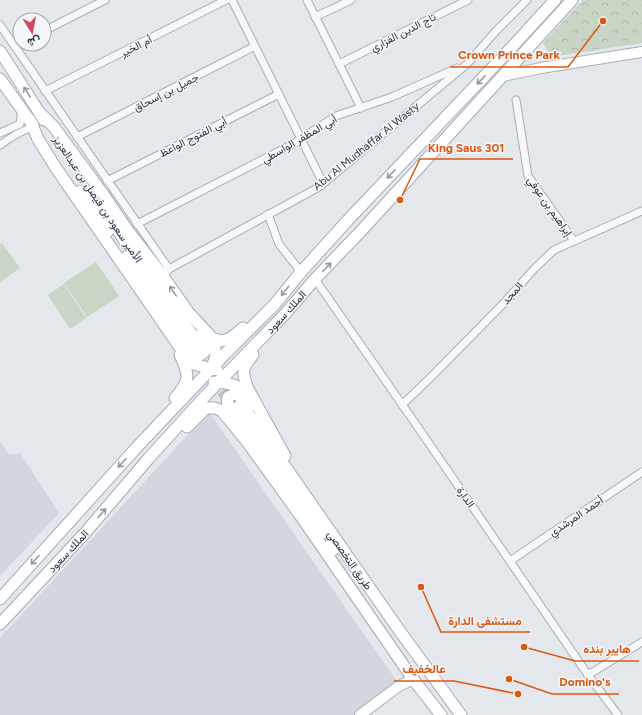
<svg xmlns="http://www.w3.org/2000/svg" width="642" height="715" font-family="Figtree,Vazirmatn,sans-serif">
  <defs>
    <pattern id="park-crowns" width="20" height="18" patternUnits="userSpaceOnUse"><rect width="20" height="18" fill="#c9d6c5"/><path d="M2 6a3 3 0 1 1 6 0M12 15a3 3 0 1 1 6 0" fill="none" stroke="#adb8ab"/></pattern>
  </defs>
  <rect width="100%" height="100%" fill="#e4e7ec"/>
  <g fill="#d2d6de">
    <path d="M209,412l189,271 -45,32h-353v-77z"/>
    <path d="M0,442l9,13 11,-2 39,60 -59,63z"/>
  </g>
  <path fill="url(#park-crowns)" d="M583,0h59v43l-91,14 -8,-14z"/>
  <g fill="#c9d6c5">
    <path d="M2,243l18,25 -20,14v-37z"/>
    <path d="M96,262l23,34 -32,21 -23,-34z"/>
    <path d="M64,284l22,34 -16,11 -22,-34z"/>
  </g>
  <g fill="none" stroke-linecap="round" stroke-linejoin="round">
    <path stroke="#bfc3cb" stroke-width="11" stroke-dasharray="11 5.5" stroke-linecap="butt" d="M203,364l29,42"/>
    <g stroke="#a9aeb7" stroke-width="9">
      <g id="street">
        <path d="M232,0l91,183"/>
        <path d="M307,0l54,108"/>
        <path d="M315,17l36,-17"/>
        <path d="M0,25l169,244"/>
        <path d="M44,31l61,-31"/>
        <path d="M339,64l129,-64"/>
        <path d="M45,91l181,-91"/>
        <path d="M516,100l12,76 46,65"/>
        <path d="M0,133l20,-9 2,-14"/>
        <path d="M77,137l178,-91"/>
        <path d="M0,145c11,-8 20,-14 33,-18"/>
        <path d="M107,181l172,-87"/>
        <path d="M268,214l11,30 22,28"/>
        <path d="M137,224l156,-80 43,-28 56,-19 65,-29"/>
        <path d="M163,276l6,-7 150,-82 148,-123 29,-33 31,-31"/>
        <path d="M315,279l102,147 171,249 30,40"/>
        <path d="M402,405l31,-30 70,-71 31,-35 20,-19 88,-39"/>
        <path d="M510,561l132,-89"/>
        <path d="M588,675l54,-33"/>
      </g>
    </g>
    <g stroke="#a9aeb7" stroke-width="12">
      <g id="secondary">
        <path d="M503,76l38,-8 101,-16"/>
        <path d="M360,715l39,-29 14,-7"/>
      </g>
    </g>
    <g stroke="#a3abb8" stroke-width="13">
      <g id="primary">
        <path d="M0,51l44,69"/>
        <path d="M0,79l33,46"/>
        <path d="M41,114l13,13 49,67 23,34 37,48 25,36 24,26 8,3 5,-1 6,-2 12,-10"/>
        <path d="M30,120l8,19 18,29 132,191 5,5 24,6"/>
        <path d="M80,191l28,40"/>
        <path d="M104,209l22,34 73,101"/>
        <path d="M127,256l65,93"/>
        <path d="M204,335l11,14 1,6 -4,13"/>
        <path d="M185,349c8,9 12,10 20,2l1,-7 -6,-9"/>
        <path d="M253,355c-12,14 -11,18 -5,34l37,67"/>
        <path d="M214,382c13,0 26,3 34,14"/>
        <path d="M175,398c15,-17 15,-23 5,-43"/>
        <path d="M241,403l158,227 62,85"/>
        <path d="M234,408l99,142"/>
        <path d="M233,418c-4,-7 -7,-13 -5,-21 11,-6 14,-1 21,9"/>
        <path d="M187,427l19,-19h9l7,3 26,32 52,72 113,164 28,36"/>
        <path d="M0,599l137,-152 89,-94 49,-49 26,-32 47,-52 165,-174 42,-46"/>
        <path d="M0,624l85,-91 64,-75 59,-65 77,-79 30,-35 47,-49 210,-230"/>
      </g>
    </g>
    <use href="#street" stroke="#f7f8fa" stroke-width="7"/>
    <use href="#secondary" stroke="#fff" stroke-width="10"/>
    <use href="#primary" stroke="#fff" stroke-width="11"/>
  </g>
  <defs><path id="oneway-shaft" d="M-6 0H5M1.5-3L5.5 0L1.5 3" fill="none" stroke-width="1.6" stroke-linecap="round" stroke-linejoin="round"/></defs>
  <g stroke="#959aa2">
    <use href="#oneway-shaft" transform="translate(481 80) rotate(134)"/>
    <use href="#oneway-shaft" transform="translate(27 92) rotate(-123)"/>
    <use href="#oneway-shaft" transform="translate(391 174) rotate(134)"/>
    <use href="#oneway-shaft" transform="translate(327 267) rotate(-46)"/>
    <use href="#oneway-shaft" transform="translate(173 291) rotate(-124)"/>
    <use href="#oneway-shaft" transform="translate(285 291) rotate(129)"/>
    <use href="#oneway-shaft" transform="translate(122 463) rotate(132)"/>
    <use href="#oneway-shaft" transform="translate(102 513) rotate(-49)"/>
    <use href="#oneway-shaft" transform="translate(35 560) rotate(132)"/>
  </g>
  <g text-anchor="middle" stroke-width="3" stroke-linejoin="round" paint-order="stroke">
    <g font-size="11" fill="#2b3445" stroke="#f4f6f9">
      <text transform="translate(403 32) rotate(-27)" y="4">تاج الدين الفزاري</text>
      <text transform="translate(136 46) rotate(-27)" y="4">أم الخير</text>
      <text transform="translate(166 92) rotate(-27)" y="4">جميل بن إسحاق</text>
      <text transform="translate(193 137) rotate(-27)" y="4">أبي الفتوح الواعظ</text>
      <text transform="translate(299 139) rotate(-30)" y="4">أبي المظفر الواسطي</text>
      <text transform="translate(366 146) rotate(-39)" y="4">Abu Al Mudhaffar Al Wasty</text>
      <text transform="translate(98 199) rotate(56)" y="4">الأمير سعود بن فيصل بن عبدالعزيز</text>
      <text transform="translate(550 206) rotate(55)" y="4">إبراهيم بن عوفي</text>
      <text transform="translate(512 293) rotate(-49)" y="4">المجد</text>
      <text transform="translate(286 312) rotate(-48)" y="4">الملك سعود</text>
      <text transform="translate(466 497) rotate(55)" y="4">الدارة</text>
      <text transform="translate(576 516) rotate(-34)" y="4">أحمد المرشدي</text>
      <text transform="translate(68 551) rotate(-47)" y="4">الملك سعود</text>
      <text transform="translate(350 560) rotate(55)" y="4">طريق التخصصي</text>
    </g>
  </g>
  <path fill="none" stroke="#df570f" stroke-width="1.5" d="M603 21L568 67H450M400 200L420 159H513M421 587L441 632H530M524 647L575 661H639M518 694L454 681H394M509 679L552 694H619"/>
  <g fill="#df570f" stroke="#f4f6f9" stroke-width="1.5">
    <circle cx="603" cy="21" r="4"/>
    <circle cx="400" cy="200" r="4"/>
    <circle cx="421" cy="587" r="4"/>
    <circle cx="524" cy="647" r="4"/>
    <circle cx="518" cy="694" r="4"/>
    <circle cx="509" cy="679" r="4"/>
  </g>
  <g font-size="12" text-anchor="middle" font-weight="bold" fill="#df570f" stroke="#f4f6f9" stroke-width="3" stroke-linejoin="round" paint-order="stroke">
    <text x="509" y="59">Crown Prince Park</text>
    <text x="466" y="152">King Saus 301</text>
    <text x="485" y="625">مستشفى الدارة</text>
    <text x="607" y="653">هايبر بنده</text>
    <text x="424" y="673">عالخفيف</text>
    <text x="585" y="686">Domino's</text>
  </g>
  <g transform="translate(32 32) rotate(169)"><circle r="19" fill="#f4f6f9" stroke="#a4a8b1"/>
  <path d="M0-3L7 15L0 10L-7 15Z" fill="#d1495b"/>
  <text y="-6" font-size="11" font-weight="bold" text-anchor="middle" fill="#2b3445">ش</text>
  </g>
</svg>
